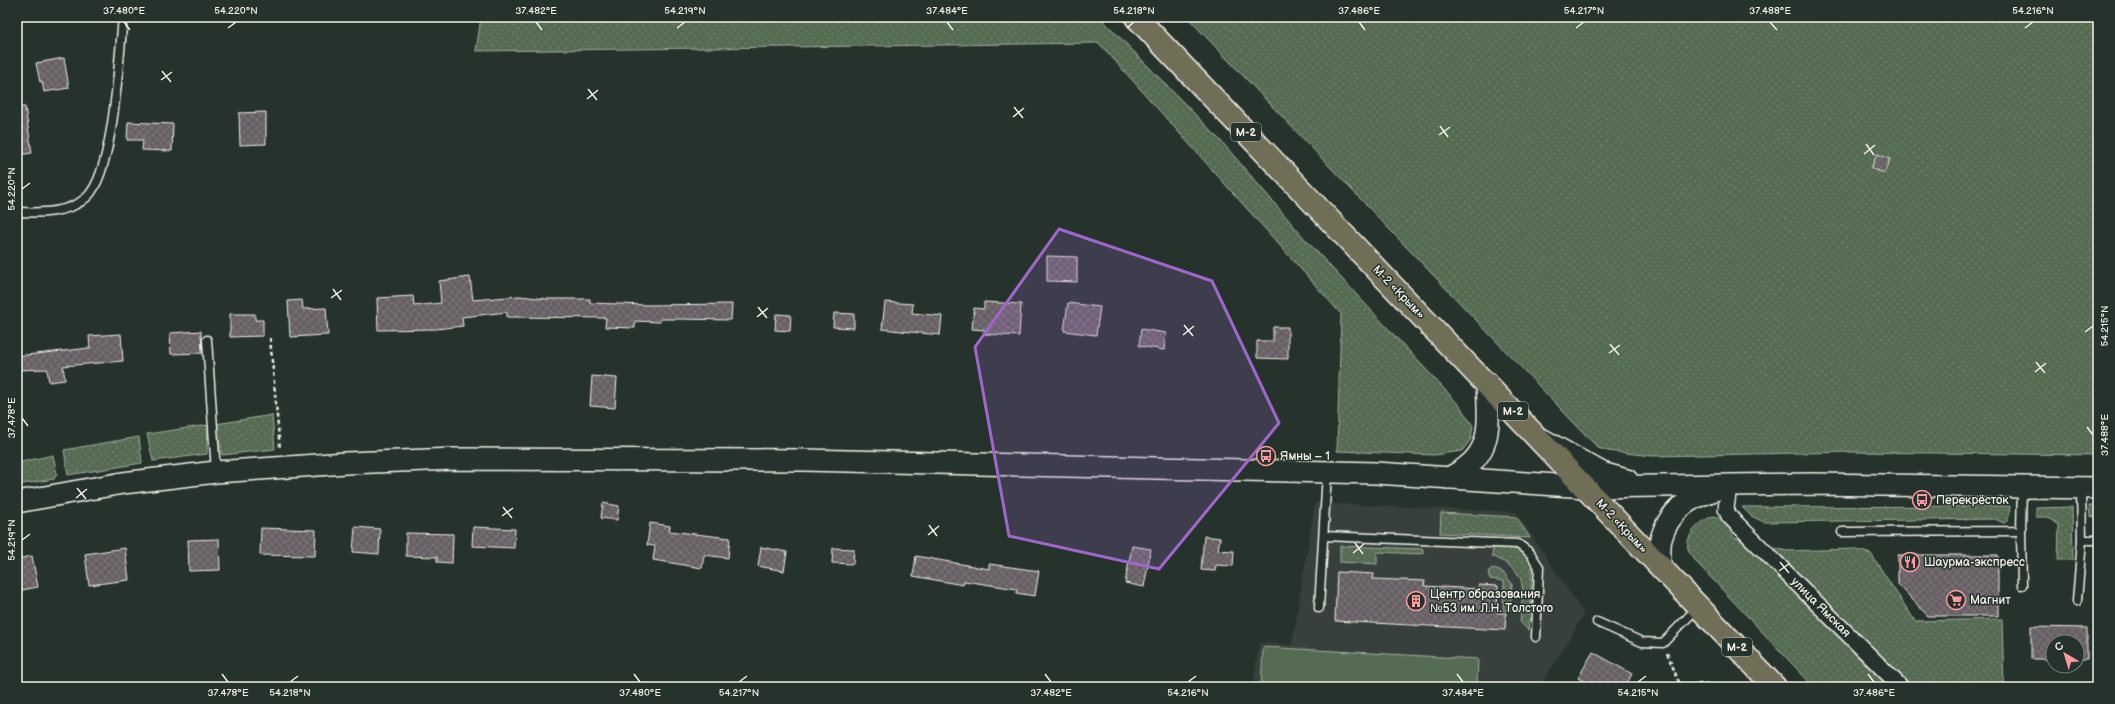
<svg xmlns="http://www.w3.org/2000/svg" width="2115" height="704" font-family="'Balsamiq Sans',sans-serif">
  <defs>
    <pattern id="grass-dots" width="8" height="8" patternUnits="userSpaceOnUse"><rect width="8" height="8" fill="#546c52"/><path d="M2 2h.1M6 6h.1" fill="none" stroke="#6d816b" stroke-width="1.8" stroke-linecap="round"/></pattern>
    <pattern id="building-cross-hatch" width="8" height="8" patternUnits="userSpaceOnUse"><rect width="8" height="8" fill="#665e64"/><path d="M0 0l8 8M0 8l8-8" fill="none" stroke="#7c767a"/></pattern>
  </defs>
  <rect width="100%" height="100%" fill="#26332d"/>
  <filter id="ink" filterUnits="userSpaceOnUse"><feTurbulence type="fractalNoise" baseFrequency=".025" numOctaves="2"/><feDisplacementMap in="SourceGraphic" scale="8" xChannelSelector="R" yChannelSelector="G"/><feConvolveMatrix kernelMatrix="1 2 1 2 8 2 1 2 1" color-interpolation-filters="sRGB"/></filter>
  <g filter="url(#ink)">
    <path fill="#39403e" d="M1315,503l201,9 68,102 -44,73h-287l6,-44 33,2z"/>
    <g fill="url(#grass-dots)" stroke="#a4ae9d">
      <path d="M481,17h619l122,125 83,97 155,167 13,20 -2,13 -9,12 -28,4 -97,-4 4,-137 -242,-271 -623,8z"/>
      <path d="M1187,17h911v438l-246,-3 -199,4 -45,-5 -10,-3z"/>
      <path d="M272,415l3,34 -53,6 -6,-31z"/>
      <path d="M208,425l-1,29 -54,7 -6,-27z"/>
      <path d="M139,437l3,26 -74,12 -4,-25z"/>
      <path d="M53,455l4,19 -3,5 -37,6v-22z"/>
      <path d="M2010,506l-2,14 -4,3 -9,-4 -231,3 -13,-6 -9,-9z"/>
      <path d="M2089,506h9v12l-8,-2z"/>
      <path d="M2072,507l1,53h-15l1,-35 -11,-8h-12v-9z"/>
      <path d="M1441,513l75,4 14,21 -90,-5z"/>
      <path d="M1713,516c14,2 16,11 21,22l53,13 67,-2 17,5 44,67 87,-2 2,68h-190l-115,-122c-3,-4 -9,-10 -11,-16 -3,-15 13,-28 25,-33z"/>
      <path d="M1340,546l83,3v5l-46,-2v12l-37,-2z"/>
      <path d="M1493,547c20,1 27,0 39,16l-1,49 -1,1 -2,17 -8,-8c3,-37 10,-49 -28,-66z"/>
      <path d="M1492,568l12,5 8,11 -2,27 -7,-1 1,-29 -14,-2 -2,-7z"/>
    </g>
    <path fill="#546c52" stroke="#a4ae9d" d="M1263,647l215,12 -1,28h-216z"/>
    <g fill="url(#building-cross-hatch)" stroke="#f4f1e8">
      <path d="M64,58l5,30 -25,4 -2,-11 -2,1 -4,-19z"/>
      <path d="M17,107h8l7,46 -15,2z"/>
      <path d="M266,112v32l-26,1 -1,-32z"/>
      <path d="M128,122l45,2 -1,27 -30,-1 1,-10h-16z"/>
      <path d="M1877,154l13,5 -6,14 -13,-5z"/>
      <path d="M1047,256l30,1v25l-30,-1z"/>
      <path d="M470,277l3,23 46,-4 28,3h43v4l57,2 85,-1 -1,16 -52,-1h-19v3l-25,-1v7l-30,-1 1,-9 -99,-1v-5l-45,5 1,9 -27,3 -58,1 -1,-32 36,-2 1,10 27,-3 -2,-22z"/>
      <path d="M302,300l1,9 23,-1 2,27 -38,2 -2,-36z"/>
      <path d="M885,302l28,2 -1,9 30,3 -2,19 -58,-6z"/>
      <path d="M984,302l37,2 -2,32 -35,-2 1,-4 -13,-1 2,-21 10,1z"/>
      <path d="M1068,303l32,4 -4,28 -32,-4z"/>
      <path d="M834,313l20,1v14l-21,-1z"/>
      <path d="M230,314h25v6h8v16l-33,1z"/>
      <path d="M776,314l15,1 -1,16 -15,-1z"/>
      <path d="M1273,327h15v32l-31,-1v-17h16z"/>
      <path d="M1141,329l25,4 -2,17 -25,-4z"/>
      <path d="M201,331l1,22 -31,1 -1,-21z"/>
      <path d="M121,334l2,27 -60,5 2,14 -16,2 -2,-13 -30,1v-14l73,-8 -1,-12z"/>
      <path d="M592,376l25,2 -2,30 -25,-2z"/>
      <path d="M603,503l16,3 -2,14 -16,-2z"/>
      <path d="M650,523l20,3 -1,5 61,7 -2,20 -24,-3 -2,13 -49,-8 2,-14 -8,-1z"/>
      <path d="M355,527l25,2 -1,25 -26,-2z"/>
      <path d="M473,527l42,2 -1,19 -42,-2z"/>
      <path d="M261,528l55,2 -1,26 -55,-1z"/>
      <path d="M406,533l47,1 -1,29 -15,-1v-5l-31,-1z"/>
      <path d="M1204,536l16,2 -2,12 16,1 -1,15 -17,-1 -1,6 -14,-1z"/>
      <path d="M219,539l1,31 -31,1 -1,-31z"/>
      <path d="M1132,546l19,3 -7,38 -19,-4z"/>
      <path d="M761,547l26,5 -3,19 -26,-5z"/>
      <path d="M125,548l4,32 -40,5 -4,-31z"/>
      <path d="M833,548l21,1 -1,15 -21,-1z"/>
      <path d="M1898,555h100v61h-70l-30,-32z"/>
      <path d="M32,556l6,31 -21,4v-32z"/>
      <path d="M916,556l73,13v-5l50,7 -4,25 -19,-3 1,-4 -53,-8 -1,4 -50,-9z"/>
      <path d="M1337,572l37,2 -1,5 52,2 -1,5 55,3v-4l19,1 -1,27h9l-1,17 -170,-9z"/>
      <path d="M2031,627l56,1v31h-10v-17h-24v17h-22z"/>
      <path d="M1593,652l39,22 -7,13h-31l-16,-9z"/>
    </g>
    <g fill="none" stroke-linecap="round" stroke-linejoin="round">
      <g stroke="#f4f1e8" stroke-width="11">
        <g id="lane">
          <path d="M17,212c23,1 51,2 70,-15 27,-25 32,-141 36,-180"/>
          <path d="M207,340l9,132"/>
          <path d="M2021,531l1,54"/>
          <path d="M1842,532l179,-1 1,-44"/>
          <path d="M1324,536l194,8 12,9 9,14 -3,70"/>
          <path d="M2082,540h16"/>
          <path d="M2077,601l5,-61 -1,-51"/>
          <path d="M1319,608l8,-135"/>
          <path d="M1597,622l45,20 21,1 35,-36"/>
        </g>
      </g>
      <g stroke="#f4f1e8" stroke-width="18">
        <path id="street" d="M1729,485l-3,24 3,7 172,171"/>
      </g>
      <g stroke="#f4f1e8" stroke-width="24">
        <g id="secondary">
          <path d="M1543,440l59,33 25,7"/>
          <path d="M1448,478c46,-21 41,-51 39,-95"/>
          <path d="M17,502l106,-19 93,-11 130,-9 109,-4 348,1 573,13 210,14 226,-3 286,4"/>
          <path d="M1660,567c0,-8 -1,-20 1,-28 8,-28 27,-41 54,-49"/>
        </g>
      </g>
      <g stroke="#f4f1e8" stroke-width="25">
        <path id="highway" d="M1136,17l639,670"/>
      </g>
      <g stroke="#f4f1e8" stroke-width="2.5" stroke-dasharray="4 3" stroke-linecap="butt">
        <path d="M270,338l10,111"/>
        <path d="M1667,653l14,34"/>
        <path d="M1684,687c9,-3 20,-7 28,0"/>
      </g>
      <use href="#lane" stroke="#26332d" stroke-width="8"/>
      <use href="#street" stroke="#26332d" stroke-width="15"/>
      <use href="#secondary" stroke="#26332d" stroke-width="21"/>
      <use href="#highway" stroke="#716e59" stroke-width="22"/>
    </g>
  </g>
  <path fill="#9f67cb" fill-opacity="0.2" stroke="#9f67cb" stroke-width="3" stroke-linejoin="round" d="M1059,229l153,52 67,142 -120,146 -150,-33 -34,-189z"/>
  <path fill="none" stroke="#f4f1e8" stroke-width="1.5" d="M124,22l6,8M536,22l6,8M947,22l6,8M1359,22l6,8M1770,22l7,8M228,28l8,-6M677,28l8,-6M1127,28l7,-6M1576,28l8,-6M2025,28l8,-6M162,71l9,11M161,80l11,-8M588,89l9,11M587,99l11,-9M1014,107l9,11M1013,117l11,-9M1440,126l8,11M1439,135l11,-8M1866,144l8,11M1864,154l11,-9M22,189l8,-6M333,289l8,11M331,298l11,-8M758,307l9,11M757,317l11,-9M1184,325l9,11M2085,332l8,-6M1183,335l11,-9M1610,344l9,11M1609,353l11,-8M2036,362l9,11M2035,372l11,-9M22,418l6,8M2087,427l6,8M77,488l9,11M76,498l11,-9M503,507l9,11M502,516l11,-8M929,525l8,11M928,535l11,-9M22,540l8,-6M1355,543l8,11M1353,553l11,-9M1780,562l9,11M1779,571l11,-8M222,674l6,8M634,674l6,8M1045,674l6,8M1457,674l6,8M1868,674l6,8M290,682l8,-6M739,682l8,-6M1188,682l8,-6M1638,682l8,-6"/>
  <defs>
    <g id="bus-ring" transform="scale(1)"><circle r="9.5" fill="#26332d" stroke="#ff9aa2" stroke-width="1.5"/><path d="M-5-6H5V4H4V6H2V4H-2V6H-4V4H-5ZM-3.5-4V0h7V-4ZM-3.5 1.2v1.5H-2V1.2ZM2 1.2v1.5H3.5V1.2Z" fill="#ff9aa2"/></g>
    <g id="restaurant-ring" transform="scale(1)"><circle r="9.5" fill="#26332d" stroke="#ff9aa2" stroke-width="1.5"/><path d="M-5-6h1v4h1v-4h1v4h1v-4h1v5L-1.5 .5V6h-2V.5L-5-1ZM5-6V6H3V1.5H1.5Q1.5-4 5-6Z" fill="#ff9aa2"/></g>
    <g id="supermarket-ring" transform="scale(1)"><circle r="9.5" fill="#26332d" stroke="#ff9aa2" stroke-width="1.5"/><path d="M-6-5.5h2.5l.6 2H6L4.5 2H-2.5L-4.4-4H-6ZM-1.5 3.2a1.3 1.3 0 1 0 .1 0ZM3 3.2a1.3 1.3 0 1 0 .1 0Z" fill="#ff9aa2"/></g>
    <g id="building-ring" transform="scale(1)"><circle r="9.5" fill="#26332d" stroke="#ff9aa2" stroke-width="1.5"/><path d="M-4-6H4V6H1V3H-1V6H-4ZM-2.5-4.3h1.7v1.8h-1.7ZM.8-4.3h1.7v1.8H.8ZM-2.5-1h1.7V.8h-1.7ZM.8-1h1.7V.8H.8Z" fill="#ff9aa2"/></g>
  </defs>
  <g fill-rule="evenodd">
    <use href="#bus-ring" x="1266" y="456"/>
    <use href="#bus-ring" x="1922" y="500"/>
    <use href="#restaurant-ring" x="1910" y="562"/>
    <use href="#supermarket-ring" x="1956" y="600"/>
    <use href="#building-ring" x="1416" y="601"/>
  </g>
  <g text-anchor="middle" stroke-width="3" stroke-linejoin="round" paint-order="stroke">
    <g fill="#26332d" stroke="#b6b8b0" stroke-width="1">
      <rect x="1231" y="123" width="30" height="18" rx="3"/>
      <rect x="1498" y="402" width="30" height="18" rx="3"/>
      <rect x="1722" y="638" width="30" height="18" rx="3"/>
    </g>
    <g font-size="11" font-weight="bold" fill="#f4f1e8">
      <text x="1246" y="136">М-2</text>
      <text x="1513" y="415">М-2</text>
      <text x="1737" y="651">М-2</text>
    </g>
    <g font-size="12" fill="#f4f1e8" stroke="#26332d">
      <text transform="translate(1399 292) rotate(46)" y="4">М-2 «Крым»</text>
      <text transform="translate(1622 526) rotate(47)" y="4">М-2 «Крым»</text>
      <text transform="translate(1821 607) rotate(45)" y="4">улица Ямская</text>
    </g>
    <g font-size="12" fill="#f4f1e8" stroke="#26332d" text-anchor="start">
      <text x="1280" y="460">Ямны – 1</text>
      <text x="1936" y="504">Перекрёсток</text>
      <text x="1924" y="566">Шаурма-экспресс</text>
      <text x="1430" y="598">Центр образования<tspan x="1430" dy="14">№53 им. Л.Н. Толстого</tspan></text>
      <text x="1970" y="604">Магнит</text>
    </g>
  </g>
  <rect width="2115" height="704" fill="none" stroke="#26332d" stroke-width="44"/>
  <g transform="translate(2065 654) rotate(322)"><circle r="19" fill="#26332d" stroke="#787f78"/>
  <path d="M0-3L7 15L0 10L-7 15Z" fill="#ff9aa2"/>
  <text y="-6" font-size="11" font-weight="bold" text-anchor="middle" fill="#f4f1e8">С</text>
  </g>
  <rect x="22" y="22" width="2071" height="660" fill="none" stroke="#f4f1e8" stroke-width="1.5"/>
  <g font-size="10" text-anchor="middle" fill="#f4f1e8">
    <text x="124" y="14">37.480°E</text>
    <text x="236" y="14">54.220°N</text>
    <text x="536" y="14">37.482°E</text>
    <text x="685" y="14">54.219°N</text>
    <text x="947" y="14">37.484°E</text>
    <text x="1134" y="14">54.218°N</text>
    <text x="1359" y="14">37.486°E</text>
    <text x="1584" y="14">54.217°N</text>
    <text x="1770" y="14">37.488°E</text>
    <text x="2033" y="14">54.216°N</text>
    <text transform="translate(11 189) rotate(-90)" y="4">54.220°N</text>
    <text transform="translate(2104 326) rotate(-90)" y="4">54.215°N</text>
    <text transform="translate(11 418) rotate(-90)" y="4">37.478°E</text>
    <text transform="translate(2104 435) rotate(-90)" y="4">37.488°E</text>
    <text transform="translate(11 540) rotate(-90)" y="4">54.219°N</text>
    <text x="228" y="696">37.478°E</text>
    <text x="290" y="696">54.218°N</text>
    <text x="640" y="696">37.480°E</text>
    <text x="739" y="696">54.217°N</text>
    <text x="1051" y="696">37.482°E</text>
    <text x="1188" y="696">54.216°N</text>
    <text x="1463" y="696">37.484°E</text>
    <text x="1638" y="696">54.215°N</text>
    <text x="1874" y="696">37.486°E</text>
  </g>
</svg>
